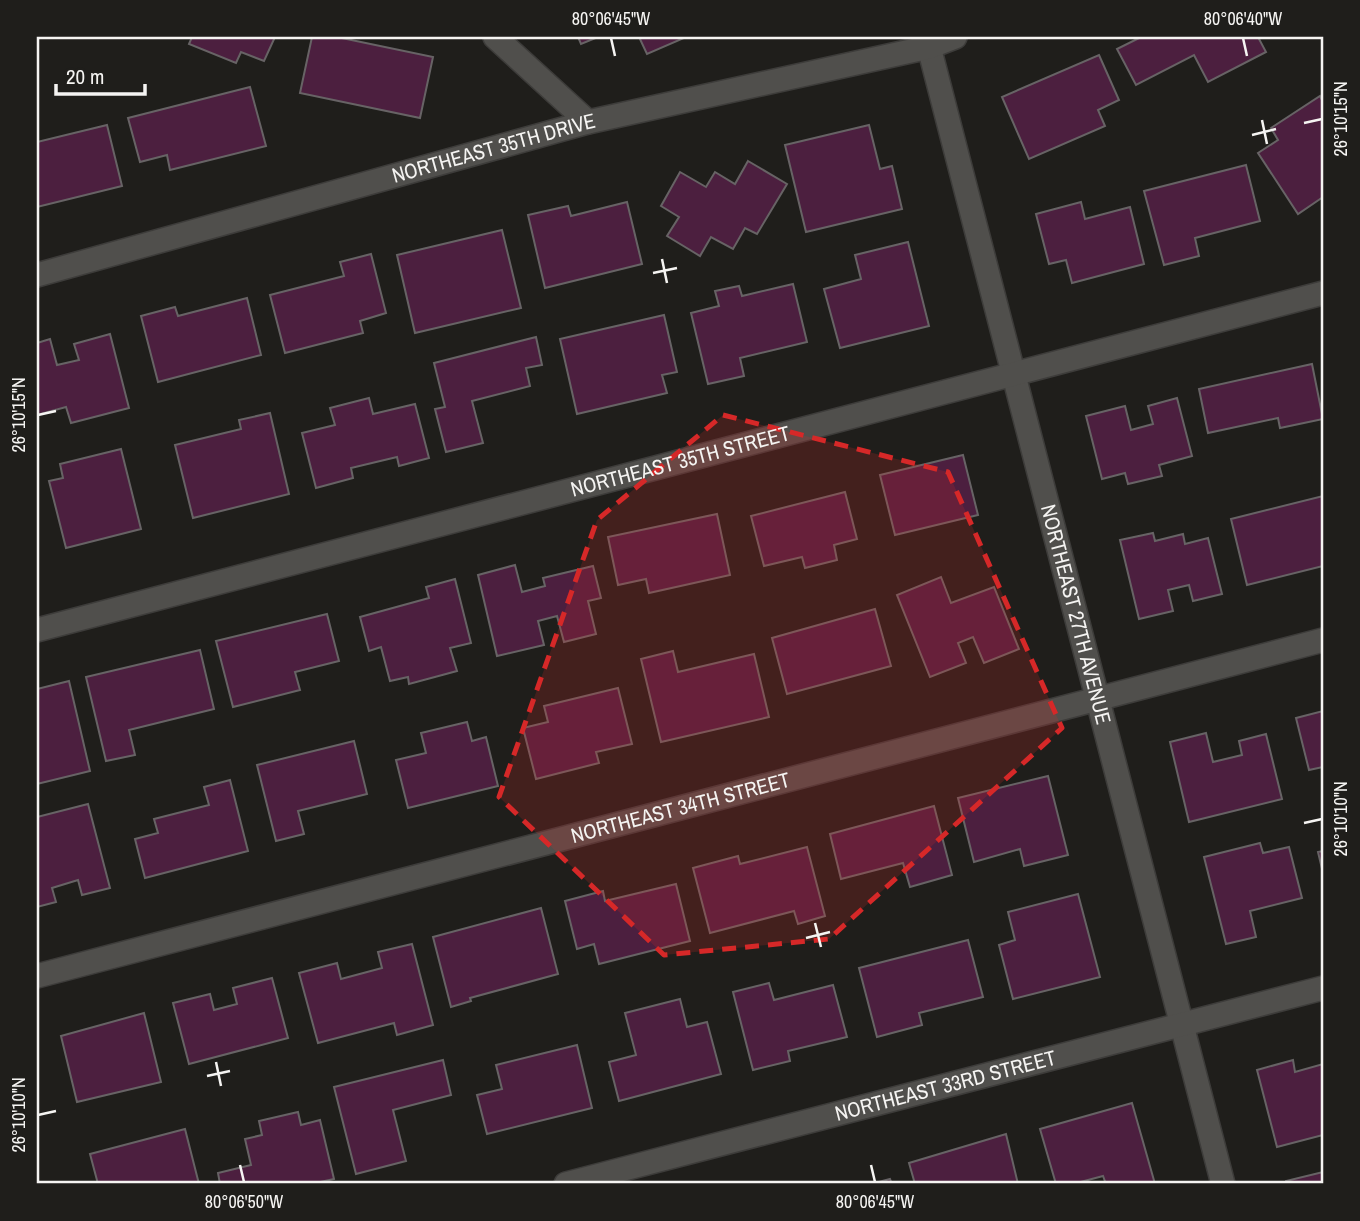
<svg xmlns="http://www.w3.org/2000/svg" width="1360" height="1221" font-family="'Archivo Narrow',sans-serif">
  <rect width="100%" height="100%" fill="#1f1e1b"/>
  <g fill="#4c1f3f" stroke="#676365" stroke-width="2">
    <path d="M192,37h83l-11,24 -23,-9 -5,11 -47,-19z"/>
    <path d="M312,37h25l96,20 -13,61 -120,-25z"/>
    <path d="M578,37h20l-17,7z"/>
    <path d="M639,37h44l1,1 -37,16z"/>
    <path d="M1141,37h117l8,15 -58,30 -14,-27 -58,30 -19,-36z"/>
    <path d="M1099,55l20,45 -21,10 7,16 -76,33 -27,-62z"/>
    <path d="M250,87l16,59 -96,24 -3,-15 -27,7 -12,-44z"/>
    <path d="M1320,96l3,6v95l-25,17 -40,-61 20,-13 -7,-12z"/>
    <path d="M107,125l15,61 -85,21v-65z"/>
    <path d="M869,125l11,44 12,-3 10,43 -96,23 -21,-87z"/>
    <path d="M748,161l39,23 -30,50 -12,-6 -12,21 -22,-12 -11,19 -33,-20 12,-19 -18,-11 19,-34 26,15 9,-15 20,12z"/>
    <path d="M1246,165l14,56 -65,17 4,18 -35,9 -20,-74z"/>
    <path d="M627,202l15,62 -97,24 -17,-73 40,-9 3,10z"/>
    <path d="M1081,202l4,17 45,-12 14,57 -72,19 -6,-23 -17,4 -13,-50z"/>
    <path d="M502,230l19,78 -106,25 -18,-78z"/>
    <path d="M908,242l21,84 -89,22 -16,-59 37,-10 -6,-24z"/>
    <path d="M371,254l15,59 -26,8 3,12 -78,20 -15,-58 74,-19 -4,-14z"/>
    <path d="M793,284l14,58 -67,16 4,18 -36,8 -17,-71 28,-7 -4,-15 24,-5 3,10z"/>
    <path d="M247,298l14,57 -103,27 -17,-66 34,-9 3,9z"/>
    <path d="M664,315l13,57 -15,3 5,18 -90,21 -17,-75z"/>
    <path d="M110,334l19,74 -58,15 -5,-16 -29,8v-72l13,-4 7,26 22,-5 -5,-16z"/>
    <path d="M536,337l6,28 -16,3 4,18 -58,15 11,42 -37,9 -11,-43 10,-2 -11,-44z"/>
    <path d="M1312,364l11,55 -43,9 -2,-10 -70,15 -9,-44z"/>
    <path d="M369,398l4,16 42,-10 14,54 -30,8 -2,-9 -46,11 2,10 -37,10 -14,-55 33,-8 -5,-17z"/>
    <path d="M1177,398l15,58 -33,9 3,11 -34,8 -3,-11 -23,6 -16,-63 39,-10 6,24 22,-6 -5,-18z"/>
    <path d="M270,413l19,81 -96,24 -18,-73 66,-16 -2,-9z"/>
    <path d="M121,449l20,80 -75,19 -17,-67 14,-3 -3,-14z"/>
    <path d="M963,455l15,60 -83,20 -15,-60z"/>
    <path d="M845,492l12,47 -23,6 3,15 -32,8 -3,-11 -38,9 -13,-50z"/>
    <path d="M1323,496v70l-76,19 -16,-66z"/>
    <path d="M717,514l13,61 -81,18 -3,-14 -28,6 -10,-48z"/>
    <path d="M1153,533l2,8 28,-7 2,10 23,-6 14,56 -29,7 -4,-16 -21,5 5,21 -34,8 -19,-79z"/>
    <path d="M515,565l7,27 23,-6 -2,-8 50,-12 8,32 -13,3 8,33 -32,8 -7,-26 -19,5 6,24 -47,11 -19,-81z"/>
    <path d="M941,577l10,26 43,-16 25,62 -35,14 -11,-26 -15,6 8,20 -36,14 -33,-82z"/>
    <path d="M455,579l16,64 -21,5 7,23 -48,13 -1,-7 -18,4 -9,-34 -12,4 -9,-34 69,-19 -3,-11z"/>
    <path d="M875,609l16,57 -104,28 -15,-56z"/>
    <path d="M327,614l12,47 -44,11 5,18 -67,17 -17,-66z"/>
    <path d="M200,650l14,59 -85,21 6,25 -29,6 -20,-84z"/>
    <path d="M673,651l5,21 76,-18 15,63 -108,25 -20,-83z"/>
    <path d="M69,681l21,90 -53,13v-95z"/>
    <path d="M618,688l14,56 -36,8 3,11 -63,16 -13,-51 25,-6 -4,-16z"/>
    <path d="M1323,711v56l-14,3 -13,-52z"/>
    <path d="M467,722l5,19 14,-4 12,49 -90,22 -12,-48 30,-7 -5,-20z"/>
    <path d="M1206,733l7,29 29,-7 -3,-14 27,-7 16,65 -93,23 -19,-80z"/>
    <path d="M354,741l13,53 -69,17 6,23 -28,7 -19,-76z"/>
    <path d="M1048,776l20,79 -44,11 -4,-17 -46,13 -16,-64z"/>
    <path d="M230,780l18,71 -103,27 -10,-39 23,-6 -4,-14 55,-14 -5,-18z"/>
    <path d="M88,804l22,84 -28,7 -4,-15 -26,8 4,14 -19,5v-90z"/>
    <path d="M934,806l18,69 -42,12 -7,-24 -62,16 -11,-45z"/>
    <path d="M1260,843l3,10 26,-6 13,51 -52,13 6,26 -30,7 -22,-87z"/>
    <path d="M807,847l18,69 -27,8 -4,-13 -84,22 -17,-65 45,-12 2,8z"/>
    <path d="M1323,851v22l-5,-21z"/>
    <path d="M676,884l14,57 -91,23 -5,-20 -17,5 -12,-48 38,-10 2,10z"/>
    <path d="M1078,894l22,83 -87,22 -14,-54 16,-5 -7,-28z"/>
    <path d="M541,908l17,66 -88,24 1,3 -20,6 -18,-70z"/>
    <path d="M968,940l15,57 -64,16 3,12 -45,12 -18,-69z"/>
    <path d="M412,944l21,81 -36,10 -3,-12 -76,20 -19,-70 38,-10 4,16 41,-11 -4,-16z"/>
    <path d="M272,978l16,60 -99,26 -16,-61 37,-9 4,16 23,-6 -4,-16z"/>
    <path d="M769,983l5,17 59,-15 14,52 -59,14 2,10 -37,9 -20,-78z"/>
    <path d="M680,999l7,28 20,-5 14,52 -102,27 -10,-39 27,-7 -11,-42z"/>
    <path d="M144,1013l17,69 -84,20 -16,-66z"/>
    <path d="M577,1045l15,63 -105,26 -10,-39 25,-6 -6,-24z"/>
    <path d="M443,1060l8,35 -58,15 13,51 -50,13 -22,-87z"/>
    <path d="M1293,1060l2,12 28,-8v71l-46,12 -20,-77z"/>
    <path d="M1132,1103l23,81h-49l-3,-8 -30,8h-17l-16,-55z"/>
    <path d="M298,1112l3,13 19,-5 14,59 -23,5h-91l-2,-11 33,-8 -6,-26 17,-4 -3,-14z"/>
    <path d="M185,1129l14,55h-101l-8,-30z"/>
    <path d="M1006,1134l12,50h-103l-6,-21z"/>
    <path d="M1323,1172v12h-37v-3z"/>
    <path d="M890,1179l2,5h-21z"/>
  </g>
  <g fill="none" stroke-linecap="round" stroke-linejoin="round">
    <g stroke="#3d3c3a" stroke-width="26">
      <g id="minor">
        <path d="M495,37l93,85"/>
        <path id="s1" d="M929,47l294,1137"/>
        <path id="s2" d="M37,275l551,-153 341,-75 26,-10"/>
        <path id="s3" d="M37,630l1286,-337"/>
        <path id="s4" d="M37,976l1286,-336"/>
        <path id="s5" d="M566,1184l757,-196"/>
      </g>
    </g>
    <use href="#minor" stroke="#504f4c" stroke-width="23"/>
  </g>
  <path fill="#d62828" fill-opacity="0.2" stroke="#d62828" stroke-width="5" stroke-dasharray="14 9" stroke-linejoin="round" d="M723,415l225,57 114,256 -233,211 -165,16 -165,-158 98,-277z"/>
  <path fill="none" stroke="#f5f4f2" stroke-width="2.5" d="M611,38l4,18M1243,38l4,18M1262,120l5,24M1304,123l18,-4M1252,135l24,-6M662,259l5,24M653,273l24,-5M38,415l18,-4M1304,823l18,-4M815,923l6,24M806,938l24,-6M216,1062l5,24M207,1076l23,-5M38,1115l18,-4M240,1165l4,17M871,1165l4,17"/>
  <g text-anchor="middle" stroke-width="6" stroke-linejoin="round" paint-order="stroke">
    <g font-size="21" fill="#f5f4f2" stroke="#1f1e1b">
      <text dy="7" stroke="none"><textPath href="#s2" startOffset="474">NORTHEAST 35TH DRIVE</textPath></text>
      <text dy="7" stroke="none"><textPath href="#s3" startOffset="665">NORTHEAST 35TH STREET</textPath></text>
      <text dy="7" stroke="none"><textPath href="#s1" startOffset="586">NORTHEAST 27TH AVENUE</textPath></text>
      <text dy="7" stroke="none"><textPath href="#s4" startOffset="665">NORTHEAST 34TH STREET</textPath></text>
      <text dy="7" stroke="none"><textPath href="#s5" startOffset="392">NORTHEAST 33RD STREET</textPath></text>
    </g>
  </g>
  <rect width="1360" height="1221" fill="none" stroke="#1f1e1b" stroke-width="77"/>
  <path d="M56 84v10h89v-10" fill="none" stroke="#f5f4f2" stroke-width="3.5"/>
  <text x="66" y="84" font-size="21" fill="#f5f4f2" stroke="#1f1e1b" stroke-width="5" paint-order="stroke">20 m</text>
  <rect x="38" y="38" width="1284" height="1144" fill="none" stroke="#f5f4f2" stroke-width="2.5"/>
  <g font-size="18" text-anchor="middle" fill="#f5f4f2">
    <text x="611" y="25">80°06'45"W</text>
    <text x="1243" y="25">80°06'40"W</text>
    <text transform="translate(1341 119) rotate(-90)" y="6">26°10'15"N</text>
    <text transform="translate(19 415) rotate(-90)" y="6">26°10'15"N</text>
    <text transform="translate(1341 819) rotate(-90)" y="6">26°10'10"N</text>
    <text transform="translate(19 1115) rotate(-90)" y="6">26°10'10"N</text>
    <text x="244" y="1208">80°06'50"W</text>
    <text x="875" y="1208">80°06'45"W</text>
  </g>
</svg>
